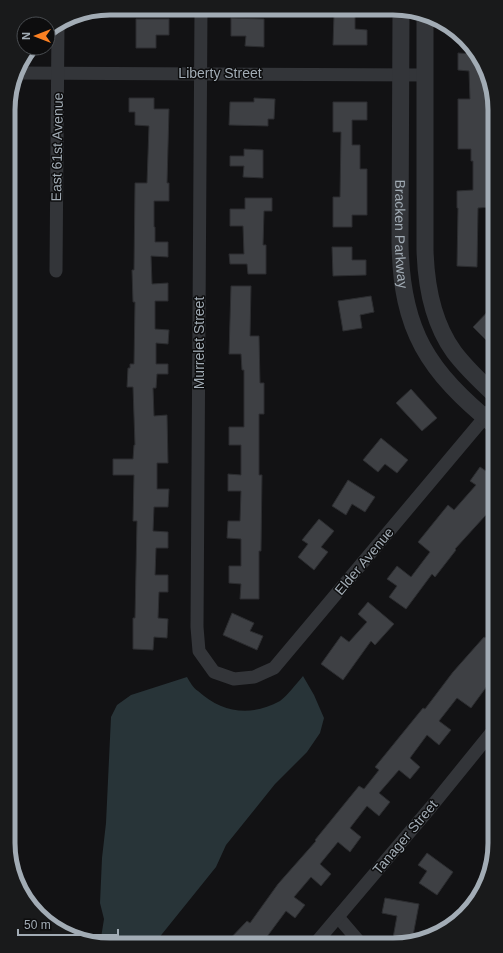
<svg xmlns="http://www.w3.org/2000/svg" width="503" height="953" font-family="Arial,sans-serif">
  <rect width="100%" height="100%" fill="#121214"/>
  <path fill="#283438" d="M303,676l11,19 10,23 -4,15 -13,19 -32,32 -49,61 -10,22 -62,77h-54l4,-25 -4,-16 2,-45 4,-35 5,-106 6,-12 14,-10 56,-18c3,5 6,11 11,14 24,22 53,26 82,10 8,-6 16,-17 23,-25z"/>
  <g fill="#3e4044" stroke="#2c2d30">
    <path d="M334,15h21v14l12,1v15h-34z"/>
    <path d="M231,18l33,1v28l-19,-1 1,-10h-15z"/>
    <path d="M136,19h33v16h-13v13h-20z"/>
    <path d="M458,53l16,1 16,23 1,11 1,30 -2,61 1,28 -13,1 -1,59 -20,-1 1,-58h-1v-17l16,-1v-29h-2v-12h-13v-50h12l-1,-28 -11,-1z"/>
    <path d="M129,98h25v11h15l-2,74h2v18h-15v26h1v15h13v15l-17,-1 1,28 16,-1v18h-13v28l14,1 -1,14 -12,-1v21h12v10h-11l-1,14h-3l1,28 13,-1 1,48h-11v26h12l-1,18h-14l-1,24 15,1v16h-12l-1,27h13v17h-9l-1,26 10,1 -1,19 -13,-1 -1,13 -20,-1v-31h2l2,-97h-4l1,-46h-21v-16h20l1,-14h1l-2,-58h-6l1,-19h2v-4h4l1,-62h-2l-1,-32h2l1,-87h12l2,-57 -14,-1v-13h-6z"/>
    <path d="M254,98l21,1 -1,20h-6v7l-39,-1 1,-23h24z"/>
    <path d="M333,102h34v18h-15v25h8v24h7v46h-15v12h-19v-30h7l1,-65h-8z"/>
    <path d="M244,149l19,1v28l-20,-1 1,-11h-14v-10h14z"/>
    <path d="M245,198h27v13h-8l-1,34h3v29h-18l-1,-10h-17l-1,-10h15l-1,-28h-13v-17h15z"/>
    <path d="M332,247h20v13h14v15l-33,1z"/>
    <path d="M231,286h20l-1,50h9l1,47h4v31h-5v61h3l-1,76h-2v48h-19l1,-15 -12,-1v-17h12v-27l-14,-1 1,-17h12l1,-30h-13v-17l13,1v-30h-12v-18h15v-57h-2l-1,-16h-12z"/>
    <path d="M371,296l3,16 -14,3 2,13 -19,3 -5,-30z"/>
    <path d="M495,304v28l-8,9 -14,-14z"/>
    <path d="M411,389l26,29 -15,13 -26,-28z"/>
    <path d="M381,438l27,22 -11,13 -12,-9 -7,8 -15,-12z"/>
    <path d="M480,467l15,10v28l-40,44 1,1 -21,27 -3,-3 -26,35 -17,-12 8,-11 -10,-7 10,-13 14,11 19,-25 -12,-10 30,-37 6,5 22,-25 -6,-4z"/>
    <path d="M348,480l27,17 -10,15 -13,-8 -6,11 -14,-9z"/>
    <path d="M319,519l15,12 -13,16 7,5 -14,18 -16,-13 10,-13 -6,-4z"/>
    <path d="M368,602l26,22 -19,21 -4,-4 -28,39 -22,-16 20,-28 8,6 18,-20 -9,-8z"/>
    <path d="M232,613l22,10 -4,8 13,5 -6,14 -34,-15z"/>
    <path d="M495,627v27l-5,5 5,4v15l-5,4 -19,26 -14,-10 -18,23 12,9 -12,15 -12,-10 -17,23 10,9 -10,12 -11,-9 -20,23 11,9 -11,14 -12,-10 -17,22 11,9 -11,15 -12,-10 -18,22 11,10 -10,12 -10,-9 -17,20 11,8 -10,13 -9,-7 -20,27 7,7 -48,-1 22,-23 3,2 28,-39 38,-43 -1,-1 44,-54 5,3 15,-19 -4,-3 48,-59 2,1 28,-37 31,-35 2,1z"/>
    <path d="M427,853l26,19 -16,23 -18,-12 8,-12 -9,-6z"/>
    <path d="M385,898l34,6 -7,37 -19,-3 4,-22 -15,-3z"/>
  </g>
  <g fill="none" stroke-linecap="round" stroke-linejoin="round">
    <g stroke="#333539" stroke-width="13">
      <path d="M201,9l-4,618 2,24 15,21 20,7 20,-2 20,-9 221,-263"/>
      <path d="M16,73l409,2"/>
      <path d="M56,271l2,-248"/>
      <path d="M338,917l24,28"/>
      <path d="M314,945l117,-138 64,-79"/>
    </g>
    <g stroke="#333539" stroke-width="17">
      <path id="s1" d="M401,10l-1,232c1,89 28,129 95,184"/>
      <path d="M425,16v234c1,35 8,73 29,102 12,16 27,30 41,43"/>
    </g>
  </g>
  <g text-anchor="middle" stroke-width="3" stroke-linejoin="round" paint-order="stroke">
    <g font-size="14" fill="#a2acb5" stroke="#0d0d0e">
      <text x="220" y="78">Liberty Street</text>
      <text transform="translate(57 147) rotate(-89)" y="5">East 61st Avenue</text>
      <text dy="5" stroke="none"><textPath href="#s1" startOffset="224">Bracken Parkway</textPath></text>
      <text transform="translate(199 343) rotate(-90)" y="5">Murrelet Street</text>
      <text transform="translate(364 561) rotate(-50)" y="5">Elder Avenue</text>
      <text transform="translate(405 837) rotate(-50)" y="5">Tanager Street</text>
    </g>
  </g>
  <path d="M0 0H503V953H0ZM110 15H393A95 95 0 0 1 488 110V843A95 95 0 0 1 393 938H110A95 95 0 0 1 15 843V110A95 95 0 0 1 110 15Z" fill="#191a1b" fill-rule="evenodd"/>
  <path fill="none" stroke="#a2acb5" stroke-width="5" d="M110 15H393A95 95 0 0 1 488 110V843A95 95 0 0 1 393 938H110A95 95 0 0 1 15 843V110A95 95 0 0 1 110 15Z"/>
  <g transform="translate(36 36) rotate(270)"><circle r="19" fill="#0d0d0e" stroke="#494d51"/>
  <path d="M0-3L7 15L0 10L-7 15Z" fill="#fb8022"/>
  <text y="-6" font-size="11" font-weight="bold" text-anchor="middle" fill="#a2acb5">N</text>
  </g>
  <path d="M18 929v6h100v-6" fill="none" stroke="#a2acb5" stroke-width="2"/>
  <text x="24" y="929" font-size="12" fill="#a2acb5" stroke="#0d0d0e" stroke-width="3" paint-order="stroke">50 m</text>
</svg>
